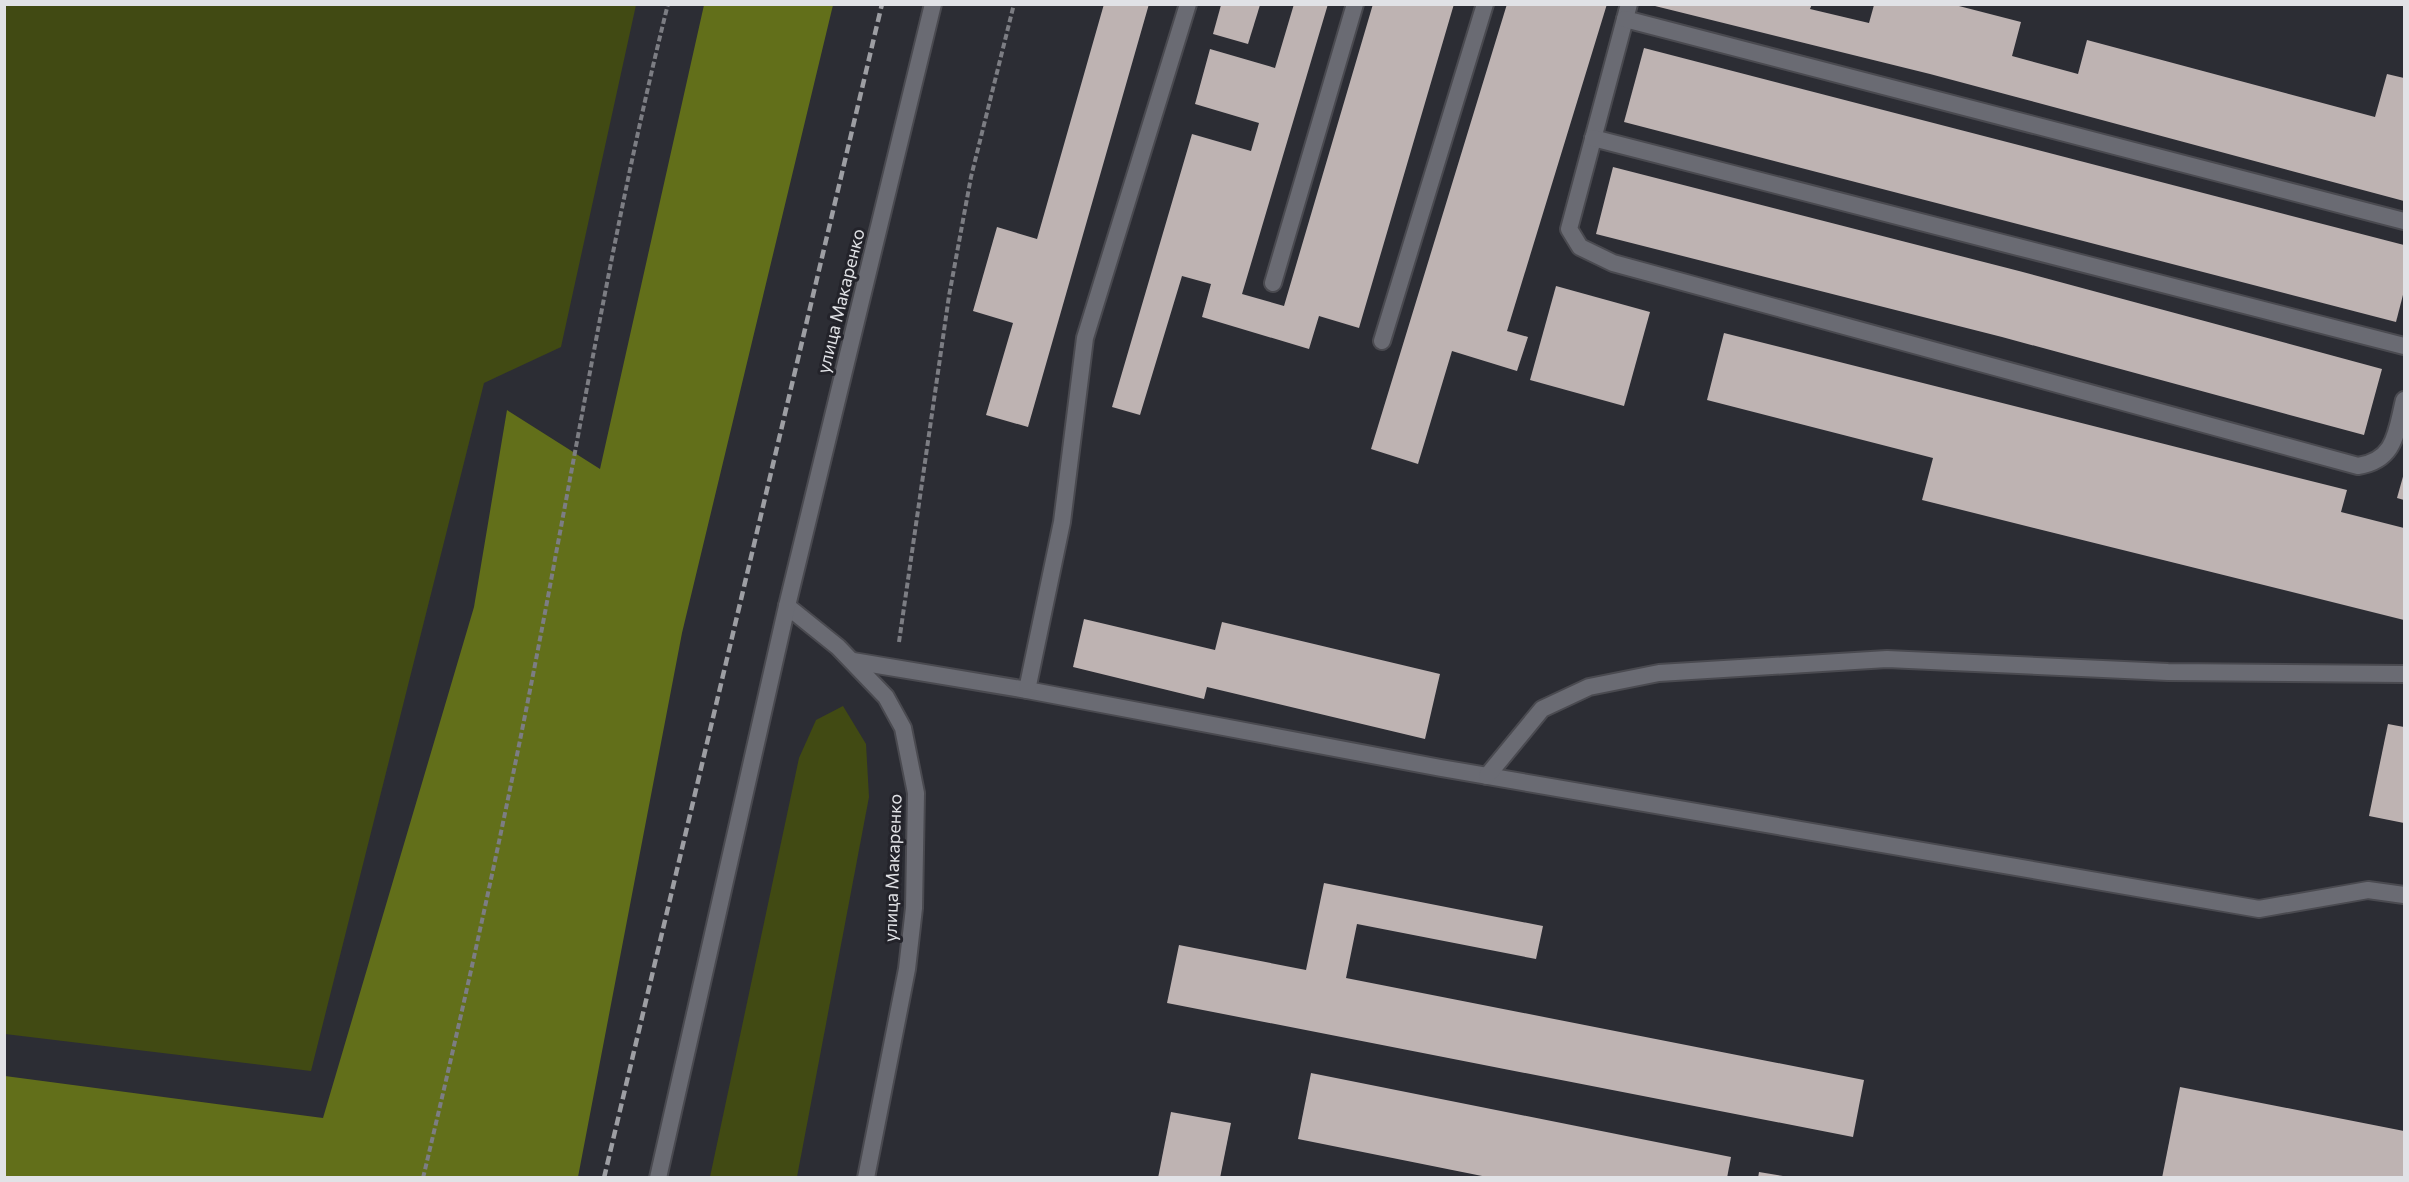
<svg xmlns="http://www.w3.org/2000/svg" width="2409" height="1182" font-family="Commissioner,sans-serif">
  <rect width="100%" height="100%" fill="#2c2d34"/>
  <g fill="#414a13">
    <path d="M5,4l631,1 -75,342 -77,36 -173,688 -306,-37z"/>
    <path d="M843,706l23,38 3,53 -72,380h-87l89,-419 17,-38z"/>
  </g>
  <path fill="#626f1a" d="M704,5h129l-151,628 -104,544h-573v-101l318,42 151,-511 33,-197 93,59z"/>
  <g fill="#beb3b2">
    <path d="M1104,4h45l-121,423 -42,-12 27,-92 -40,-12 24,-84 40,12z"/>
    <path d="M1294,4h34l-86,290 42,12 89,-302h81l-95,324 -40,-12 -10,33 -107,-32 9,-33 -29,-8 -42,139 -28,-8 80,-273 59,17 8,-28 -64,-19 15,-55 65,19z"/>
    <path d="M1507,4h100l-100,327 21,6 -11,34 -65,-20 -34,113 -47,-15z"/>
    <path d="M1812,4l-2,5 59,14 5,-18h81l66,17 -9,34 66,18 9,-34 288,77 12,-43 17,4v123l-474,-127 -279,-69z"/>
    <path d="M1221,5h39l-12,39 -35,-10z"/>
    <path d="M1644,48l760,197v46l-8,31 -772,-200z"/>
    <path d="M1613,167l406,104 363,98 -18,66 -362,-98 -406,-103z"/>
    <path d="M1556,286l94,26 -26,94 -94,-26z"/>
    <path d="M1724,333l623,157 -6,22 63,16v92l-482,-120 11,-42 -226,-58z"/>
    <path d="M2404,473v27l-7,-2z"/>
    <path d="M1084,619l131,31 7,-28 218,52 -15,65 -218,-52 -3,12 -131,-32z"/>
    <path d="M2388,724l16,3v96l-35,-7z"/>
    <path d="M1324,883l219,43 -7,33 -179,-35 -11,54 518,102 -11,57 -686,-134 12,-58 127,25z"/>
    <path d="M1311,1073l420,84 -4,21h-235l-194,-39z"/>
    <path d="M2180,1087l224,44v47h-242z"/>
    <path d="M1171,1112l60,11 -11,55h-62z"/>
    <path d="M1759,1172l24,4v2h-25z"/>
  </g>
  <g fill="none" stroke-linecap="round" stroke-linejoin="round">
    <g stroke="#4a4a50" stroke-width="20">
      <g id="service">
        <path d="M1629,4l-60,225 11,18 33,16 745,203c38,-6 38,-34 46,-66"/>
        <path d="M1625,19l779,202"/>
        <path d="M1593,138l811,208"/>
        <path d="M1273,283l82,-279"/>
        <path d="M1382,341l103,-337"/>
        <path d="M853,661l174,29 414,78 818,141 109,-19 36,5"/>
        <path d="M1027,690l35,-168 23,-184 103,-334"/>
        <path d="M1487,776l55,-67 47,-22 70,-14 228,-14 281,13 236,2"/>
      </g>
    </g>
    <g stroke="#4a4a50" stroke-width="20">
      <path id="tertiary" d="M787,606l51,41 48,50 17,31 13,65 -2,115 -7,61 -41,209"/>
    </g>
    <g stroke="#4a4a50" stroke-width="20">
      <path id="secondary" d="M658,1178l129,-572 146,-602"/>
    </g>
    <g stroke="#7c7d83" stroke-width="4" stroke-dasharray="6 3" stroke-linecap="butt">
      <path d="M899,642l50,-346 22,-119 43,-173"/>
      <path d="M423,1178c49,-205 94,-412 132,-619 35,-185 67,-371 113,-555"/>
    </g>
    <use href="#service" stroke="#6a6b73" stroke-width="16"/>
    <use href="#tertiary" stroke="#6a6b73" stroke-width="16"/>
    <use href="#secondary" stroke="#6a6b73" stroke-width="16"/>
    <path stroke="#9d9ea3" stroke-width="4.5" stroke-dasharray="9 4.5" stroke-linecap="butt" d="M604,1178l278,-1174"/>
  </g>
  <g text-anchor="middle" stroke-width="6" stroke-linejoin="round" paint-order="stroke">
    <g font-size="18" fill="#e1e2e6" stroke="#23232a">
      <text transform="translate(841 301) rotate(-76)" y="6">улица Макаренко</text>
      <text transform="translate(893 868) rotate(-88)" y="6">улица Макаренко</text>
    </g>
  </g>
  <rect width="2409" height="1182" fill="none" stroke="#e1e2e6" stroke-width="12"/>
</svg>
